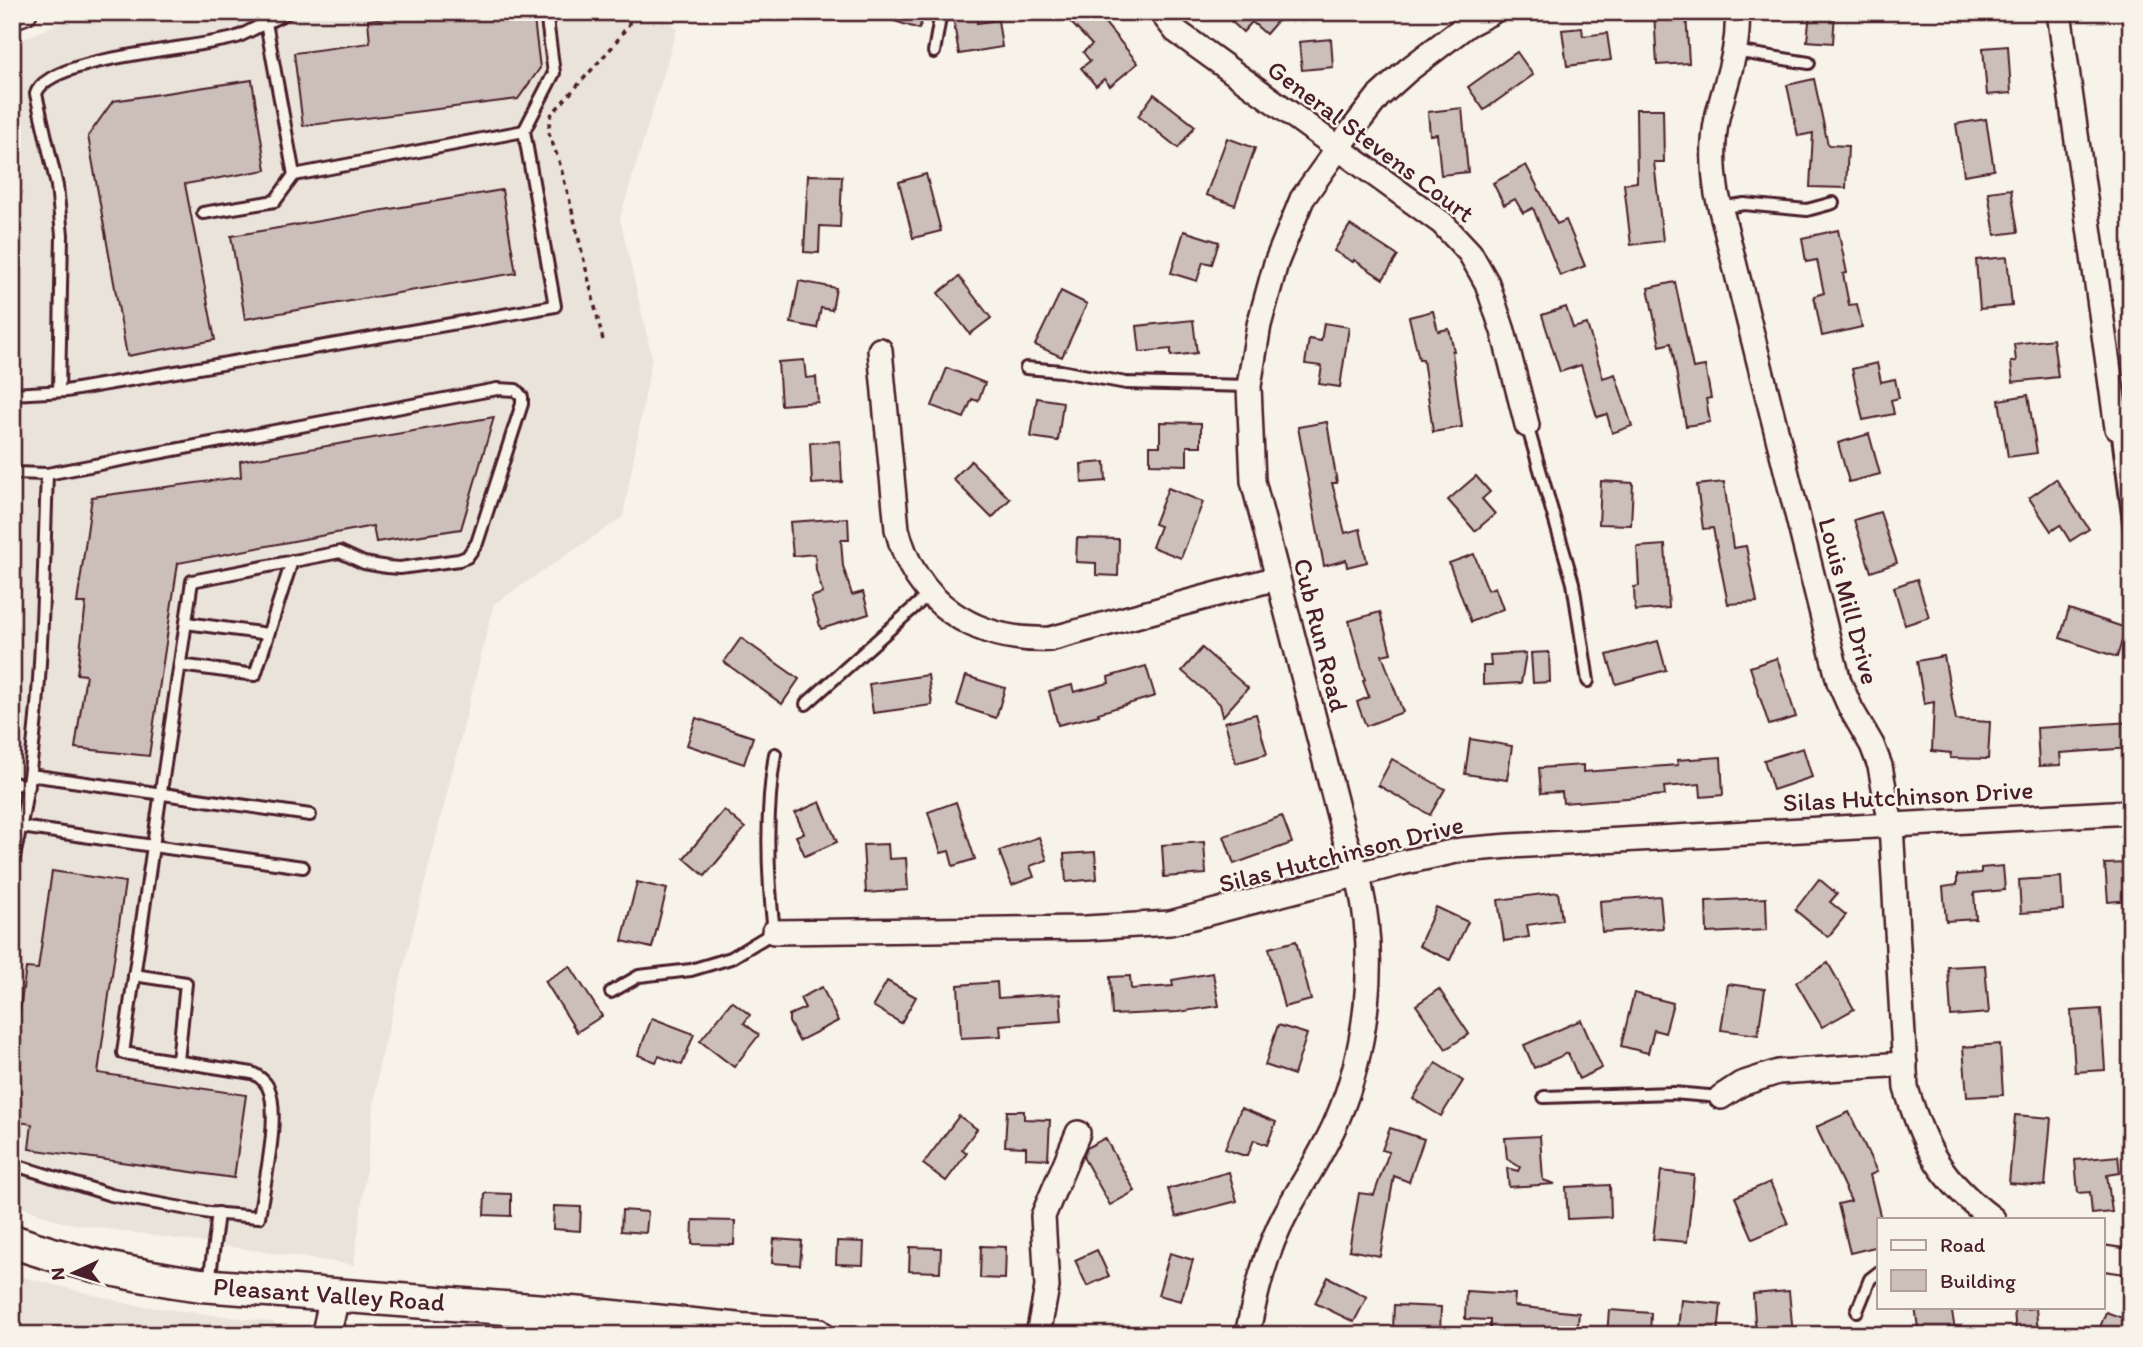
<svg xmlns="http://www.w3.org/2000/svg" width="2143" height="1347" font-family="Itim,sans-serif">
  <rect width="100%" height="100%" fill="#f7f3e8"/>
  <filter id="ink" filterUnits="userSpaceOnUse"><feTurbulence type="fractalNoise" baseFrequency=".0143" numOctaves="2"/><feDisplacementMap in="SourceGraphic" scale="14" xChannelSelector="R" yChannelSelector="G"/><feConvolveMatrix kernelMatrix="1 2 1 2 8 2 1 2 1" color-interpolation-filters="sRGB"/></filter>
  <g filter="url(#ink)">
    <g fill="#eae3da">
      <path d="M93,12h570l14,17 -57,189 32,139 -29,160 -129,87 -115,463 -25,198 -293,-43 -49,-19v-617l8,-341 -8,-61v-140l56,-25z"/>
      <path d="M12,1274l121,31 140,17 11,13h-272z"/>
    </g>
    <g fill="#ccbfb9" stroke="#4a1f2b" stroke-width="2">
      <path d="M430,12h103l7,56 -22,31 -215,27 -9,-73 76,-10 -2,-23z"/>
      <path d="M876,12h49l-6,17 -43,-14z"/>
      <path d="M1061,12h35l42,51 -28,23 -6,-7 -8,7 -15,-18 9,-7 -7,-9 9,-7z"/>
      <path d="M1221,12h64l-19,22 -14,-12 -9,10z"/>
      <path d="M1654,12h32l3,51 -32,2z"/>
      <path d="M1810,12h25l-2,31 -26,-2z"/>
      <path d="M976,14l1,9 21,-3 4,27 -43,7 -6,-37z"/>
      <path d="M1582,28l1,8 24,-3 4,27 -44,6 -5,-36z"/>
      <path d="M1331,39l2,28 -31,3 -3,-28z"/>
      <path d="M2008,46l3,47 -24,2 -4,-47z"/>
      <path d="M1517,52l16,23 -49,35 -16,-23z"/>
      <path d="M1814,79l14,66 20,1 -2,42 -36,-1 3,-54 -15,3 -11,-51z"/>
      <path d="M252,80l14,90 -81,14 30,156 -88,16 -39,-220 25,-35z"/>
      <path d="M1154,94l41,32 -17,22 -40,-32z"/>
      <path d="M1462,108l6,64 -27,3 -4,-41 -7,1 -2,-23z"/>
      <path d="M1636,109h27l1,53h-10l9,79 -32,4 -7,-61 13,-2z"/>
      <path d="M1986,119l8,51 -30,5 -8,-51z"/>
      <path d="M1227,138l28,10 -20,57 -29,-10z"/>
      <path d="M1526,165l31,59 9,-4 19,46 -25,10 -27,-68 -10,5 -8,-14 -11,6 -11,-22z"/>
      <path d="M926,174l15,57 -28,7 -14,-56z"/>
      <path d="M808,175l34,1 -2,51 -20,-1 -1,27 -15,-1z"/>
      <path d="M2011,189l7,43 -23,3 -7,-43z"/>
      <path d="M502,190l14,83 -271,46 -14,-83z"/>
      <path d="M1350,225l48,31 -15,23 -29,-19 -1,2 -19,-11z"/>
      <path d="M1838,230l9,43 -4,1 6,31 8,-1 5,23 -40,9 -8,-40 10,-3 -7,-33 -11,2 -4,-24z"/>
      <path d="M1184,231l35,11 -7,22 -9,-2 -6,19 -26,-8z"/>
      <path d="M2007,257l5,49 -32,3 -4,-49z"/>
      <path d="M959,277l32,41 -21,16 -32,-41z"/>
      <path d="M799,281l37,7 -4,22 -11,-2 -4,20 -26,-5z"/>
      <path d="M1675,282l18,86 12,-2 6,32 -5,1 4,23 -24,4 -15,-83 -11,3 -12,-58z"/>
      <path d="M1061,291l26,13 -25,53 -27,-12z"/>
      <path d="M1566,307l7,21 14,-4 16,54 12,-4 17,52 -20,7 -5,-19 -10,3 -16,-52 -21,7 -18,-57z"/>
      <path d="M1433,311l5,20 11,-2 5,22h-2l10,76 -29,5 -10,-73h-4l-10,-42z"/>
      <path d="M1193,320l4,33 -26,3v-7l-31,3 -3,-26z"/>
      <path d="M1324,323l25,4 -9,60 -21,-3 3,-18 -17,-2 4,-25 12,2z"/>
      <path d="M2053,339l5,38 -45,5 -2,-20 5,-1 -2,-17z"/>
      <path d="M804,360l2,18 10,-1 2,25 -37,3 -3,-43z"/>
      <path d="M1877,363l4,19 14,-3 4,19 -8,2 3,14 -31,6 -11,-51z"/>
      <path d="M947,368l38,15 -7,18 -6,-2 -8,19 -32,-12z"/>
      <path d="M2028,395l9,58 -29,4 -9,-57z"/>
      <path d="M1037,398l26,4 -5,39 -27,-4z"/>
      <path d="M494,417l-33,112 -85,13 -3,-16 -195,37 -29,193 -74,-8 11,-73 -9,-1 9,-71h-9l15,-106 149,-20 -1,-16z"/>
      <path d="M1160,422l41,1v23h-14v19l-37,-1v-18h10z"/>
      <path d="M1327,422l10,61h-5l13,50 15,-4 7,33 -20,5 -1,-7 -22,6 -26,-139z"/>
      <path d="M1869,434l11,40 -31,8 -11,-39z"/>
      <path d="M840,441l2,41 -30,2 -2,-41z"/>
      <path d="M971,461l39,38 -18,19 -39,-39z"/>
      <path d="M1105,462l1,19 -24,2 -1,-19z"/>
      <path d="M1476,476l14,16 -8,7 13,15 -20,17 -27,-31z"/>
      <path d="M2056,479l33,50 -19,12 -10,-16 -9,6 -22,-33z"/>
      <path d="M1601,481l32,2 -2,42 -32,-1z"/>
      <path d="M1724,482l9,66 13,-2 11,56 -29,2 -15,-76 -10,1 -6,-44z"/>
      <path d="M1168,488l35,14 -22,56 -29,-11 8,-21 -6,-2z"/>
      <path d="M1880,512l17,51 -26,9 -17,-52z"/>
      <path d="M848,518l1,22h-8l2,26 9,29 11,-3 6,22 -48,15 -10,-32 12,-4 -7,-23 -1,-16 -22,2 -3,-34z"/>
      <path d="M1077,538l42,1 -1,37 -22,-1v-12l-20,-1z"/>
      <path d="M1665,545l4,63 -34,3 -1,-24 5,-1 -2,-39z"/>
      <path d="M1474,554l14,36 7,-3 8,22 -32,13 -22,-59z"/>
      <path d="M1917,579l12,38 -24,8 -11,-38z"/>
      <path d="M2069,609l57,19 -9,29 -57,-19z"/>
      <path d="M1380,612l11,41 -9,2 21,57 -37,14 -9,-24 12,-5 -6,-16 2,-1 -16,-59z"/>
      <path d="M741,638l58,41 -17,25 -58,-42z"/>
      <path d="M1658,641l8,29 -50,14 -9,-29z"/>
      <path d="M1202,648l46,40 -25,28 -3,-12 -38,-33z"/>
      <path d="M1549,652l1,30 -17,1 -2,-30z"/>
      <path d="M1526,653l-5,30 -38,2v-19h8l-1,-11z"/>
      <path d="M1944,656l12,64 34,2 -2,37 -38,-1 1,-5 -19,-2 2,-49 -10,2 -7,-43z"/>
      <path d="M1777,658l19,59 -27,8 -19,-58z"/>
      <path d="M1146,666l9,30 -57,17 1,2 -41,10 -9,-34 23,-6 2,7 35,-9 -1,-6z"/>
      <path d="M928,675l4,30 -59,8 -4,-29z"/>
      <path d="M966,676l39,12 -9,30 -39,-13z"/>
      <path d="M1256,714l11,40 -31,9 -11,-41z"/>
      <path d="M696,718l57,19 -9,27 -57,-19z"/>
      <path d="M2131,722v26l-71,5 1,12 -22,1 -2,-38z"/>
      <path d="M1470,739l42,7 -5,34 -42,-6z"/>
      <path d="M1803,748l9,29 -39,13 -9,-30z"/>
      <path d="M1721,757l2,38 -22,2 -1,-13 -36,3 1,8 -102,8 -1,-11 -21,1 -2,-25 44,-3v7l95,-7 -1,-5z"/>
      <path d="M1392,759l53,30 -15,26 -52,-30z"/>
      <path d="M820,802l17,40 -32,14 -9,-20 8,-3 -9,-20z"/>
      <path d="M956,802l19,57 -22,7 -4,-15 -8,2 -13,-41z"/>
      <path d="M724,810l21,18 -40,48 -21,-18z"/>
      <path d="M1282,816l10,27 -58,21 -10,-28z"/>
      <path d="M1039,837l8,23 -17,6 4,11 -22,8 -13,-34z"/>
      <path d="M1204,842l2,32 -42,3 -2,-32z"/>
      <path d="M888,844l1,15 17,-1 2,32 -42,3 -3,-48z"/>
      <path d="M1095,852l2,27 -31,3 -2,-28z"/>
      <path d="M2125,863l1,10 5,-1v28l-23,2 -3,-38z"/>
      <path d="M2003,866l2,24 -31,3 2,26 -30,2 -3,-34 14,-2v-10l24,-2v-5z"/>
      <path d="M52,871l73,11 -27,191 148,22 -12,83 -205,-29 3,-25 -20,-3v-107l7,1 7,-47 12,1z"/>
      <path d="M2061,877l2,33 -42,3 -2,-33z"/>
      <path d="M1819,879l18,15 -7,8 16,13 -18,22 -33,-27z"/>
      <path d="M637,882l30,7 -15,59 -30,-7z"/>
      <path d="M1558,892l4,28 -35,5 2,12 -25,4 -6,-41z"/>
      <path d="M1660,896l3,32 -61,4 -2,-31z"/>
      <path d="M1766,898l1,32 -60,3 -1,-32z"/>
      <path d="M1436,907l32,15 -18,38 -31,-14z"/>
      <path d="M1296,941l15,59 -27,7 -15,-59z"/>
      <path d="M1828,963l26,46 -32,18 -26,-45z"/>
      <path d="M1985,965l4,48 -38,3 -3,-49z"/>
      <path d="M570,966l32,50 -25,16 -32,-51z"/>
      <path d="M1213,973l6,33 -41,6 -66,3 -2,-38 20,-1 1,13 42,-3 -1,-6z"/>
      <path d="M887,981l29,16 -15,26 -28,-17z"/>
      <path d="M997,982l1,16 62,-4 2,27 -62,4 1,11 -40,2 -3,-53z"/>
      <path d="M1728,984l37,5 -7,46 -37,-5z"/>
      <path d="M822,987l16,34 -39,20 -10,-19v-7l16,-7 -5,-10z"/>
      <path d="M1439,989l30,45 -23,15 -30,-44z"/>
      <path d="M1634,993l39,10 -8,30 -11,-3 -6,23 -27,-7z"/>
      <path d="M732,1001l18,14 -6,8 15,12 -25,32 -34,-26z"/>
      <path d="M2101,1009l4,61 -30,2 -4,-61z"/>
      <path d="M652,1018l42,16 -12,31 -23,-9 -3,6 -18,-7z"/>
      <path d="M1581,1020l21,48 -23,11 -11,-26 -34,15 -10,-23z"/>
      <path d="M1278,1025l29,9 -13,41 -29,-10z"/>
      <path d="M2000,1044l3,51 -36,2 -4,-50z"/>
      <path d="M1436,1063l27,18 -22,35 -28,-17z"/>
      <path d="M1241,1108l35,14 -9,23 -13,-5 -6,15h-6l-17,-6z"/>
      <path d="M1007,1111h17v8l26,1 -2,39 -22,-1v-11l-21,-1z"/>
      <path d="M1849,1112l28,60 -7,3 11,44h-2v27l-29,7 -12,-49 13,-3 -35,-74z"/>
      <path d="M2015,1115l36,3 -6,68 -36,-3z"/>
      <path d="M959,1116l18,13 -15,20 5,4 -21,28 -23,-17z"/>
      <path d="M1390,1128l34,11 -15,43 -15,-6 -14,80 -31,-6 10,-57 15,2 15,-43 -7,-2z"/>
      <path d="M1540,1136l3,44 12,4 -46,3 -2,-19 11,3 2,-4 -13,-8 -2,-21z"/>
      <path d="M1105,1138l30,53 -25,14 -27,-48 4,-9z"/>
      <path d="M2118,1156l2,17 -13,2 5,37 -20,2 -2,-22 -12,1 -3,-33z"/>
      <path d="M1661,1171l33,4 -7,67 -34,-3z"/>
      <path d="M1229,1172l8,29 -61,16 -8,-28z"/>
      <path d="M1770,1182l18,42 -35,15 -18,-42z"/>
      <path d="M1610,1185l1,32 -43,2 -2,-32z"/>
      <path d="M485,1193l26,1v22l-27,-1z"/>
      <path d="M554,1206l27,1 -1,24 -27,-2z"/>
      <path d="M622,1210l26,2 -2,21 -25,-2z"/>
      <path d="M693,1220l42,1 -1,24 -42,-1z"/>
      <path d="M774,1239l28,2 -2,24 -28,-2z"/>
      <path d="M837,1241l27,1 -1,23 -27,-1z"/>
      <path d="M981,1246l25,1 -1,32 -25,-1z"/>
      <path d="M910,1247l31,1 -1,24 -31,-1z"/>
      <path d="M1097,1250l12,26 -22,10 -12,-26z"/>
      <path d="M1170,1253l23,7 -12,41 -23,-6z"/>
      <path d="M1328,1277l39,20 -13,25 -39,-19z"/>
      <path d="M1466,1291l49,3 -1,12 65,7 -2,22h-43l-44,-4v-11l-25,-1z"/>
      <path d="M1789,1291l4,44h-37l-3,-41z"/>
      <path d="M1681,1300l40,4 -3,30 -32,1v-5h-8z"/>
      <path d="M1394,1305l47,2 -1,25 -47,-2z"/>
      <path d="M1915,1307h36l5,28h-37z"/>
      <path d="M2036,1308l2,27h-22l-2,-25z"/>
      <path d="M1609,1310l42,3 -1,22h-43z"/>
      <path d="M2106,1312l25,9 -4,14h-30z"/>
    </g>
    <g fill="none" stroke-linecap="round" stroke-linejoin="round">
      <g stroke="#4a1f2b" stroke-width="16">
        <g id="service">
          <path d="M260,12l6,11 22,-11"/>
          <path d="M1734,51l75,12"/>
          <path d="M934,52l7,-40"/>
          <path d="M1720,208l24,-4 63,6 26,-7"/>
          <path d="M203,213l72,-12 19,-26"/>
          <path d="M1026,368l35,3 65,12 123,3"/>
          <path d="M59,391l3,-156 -5,-49 -21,-92c11,-38 164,-45 201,-57 10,-4 19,-10 29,-14l28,152 230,-44"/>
          <path d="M12,394l54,-3 489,-85 -31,-175 30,-58 -8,-61"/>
          <path d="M1527,425l46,158 15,98"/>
          <path d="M2117,428l14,111"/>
          <path d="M12,473l35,1c-5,131 -3,263 -35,391"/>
          <path d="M47,474l450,-85 19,1 6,7v7l-45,139 -10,14 -8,3 -59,8 -13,-1 -23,-4 -24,-11 -148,29 -39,265 150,21"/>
          <path d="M186,623l82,11"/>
          <path d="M180,665l75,10 37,-114"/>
          <path d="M806,704l123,-110"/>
          <path d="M30,775l280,40"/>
          <path d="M12,783l17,3"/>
          <path d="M134,975l52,8 -8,78"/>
          <path d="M611,992l28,-16 52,-6 40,-12 43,-26c-7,-60 -9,-118 1,-178"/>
          <path d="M1544,1097l129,-4 48,4"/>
          <path d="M12,1164l99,31 99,18 49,4c5,-32 22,-103 9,-130 -4,-7 -9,-11 -16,-14l-129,-20 30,-207 -132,-19"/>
          <path d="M209,1283l9,-70"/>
          <path d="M1857,1311l13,-32 9,-7"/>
        </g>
      </g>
      <g stroke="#4a1f2b" stroke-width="28">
        <g id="minor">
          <path d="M1161,12l15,19 266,192 28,30 17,30 16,48 24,94"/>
          <path d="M1737,12c3,37 -12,71 -20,106 -5,25 -4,51 0,76l122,488 12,27 21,36 8,21 11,59 15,263c19,62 35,92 87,131"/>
          <path d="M2059,12l58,416"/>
          <path d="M12,17l13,-5"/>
          <path d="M880,350l17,179c18,74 78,113 153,110l227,-61"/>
          <path d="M774,932l312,-4 84,-5 231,-60 60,-13 49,-4 621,-34"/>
          <path d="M1721,1097l20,-13 37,-12 127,-8"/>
          <path d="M2103,1258l28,4"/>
          <path d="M1038,1335l9,-48 -4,-71 35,-83"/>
          <path d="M1247,1335c9,-42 18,-83 39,-122 17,-31 37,-60 51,-93 30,-70 40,-160 23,-235 -4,-17 -11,-34 -16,-50l-91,-354 -4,-95 10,-61 17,-62 26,-64 36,-51 40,-51 30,-27 59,-45 25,-13"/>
        </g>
      </g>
      <g stroke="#4a1f2b" stroke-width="33">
        <path id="tertiary" d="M326,1335l9,-41"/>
      </g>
      <g stroke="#4a1f2b" stroke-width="37">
        <path id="secondary" d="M12,1241c61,22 125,35 189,44l383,29 158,16 75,5"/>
      </g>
      <path stroke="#4a1f2b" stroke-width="3.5" stroke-dasharray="5 5" stroke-linecap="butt" d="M603,340l-34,-142 -10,-37 -11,-30 3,-16 62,-69 16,-22 2,-12"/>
      <use href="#service" stroke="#f7f3e8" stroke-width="10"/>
      <use href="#minor" stroke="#f7f3e8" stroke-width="23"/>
      <use href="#tertiary" stroke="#f7f3e8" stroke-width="28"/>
      <use href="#secondary" stroke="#f7f3e8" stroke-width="32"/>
    </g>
  </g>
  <g text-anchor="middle" stroke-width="5" stroke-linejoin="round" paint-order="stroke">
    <g font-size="26" fill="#4a1f2b" stroke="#f7f3e8">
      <text transform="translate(1371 141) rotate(37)" y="9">General Stevens Court</text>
      <text transform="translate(1849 601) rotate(75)" y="9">Louis Mill Drive</text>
      <text transform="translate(1321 635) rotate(76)" y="9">Cub Run Road</text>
      <text transform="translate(1908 796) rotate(-3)" y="9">Silas Hutchinson Drive</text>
      <text transform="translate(1341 854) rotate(-14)" y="9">Silas Hutchinson Drive</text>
      <text transform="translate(329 1294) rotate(4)" y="9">Pleasant Valley Road</text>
    </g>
  </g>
  <rect width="2143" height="1347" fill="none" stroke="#f7f3e8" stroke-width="42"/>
  <rect x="21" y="21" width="2101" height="1305" fill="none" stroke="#4a1f2b" stroke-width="2.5" filter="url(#ink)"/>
  <rect x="1877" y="1218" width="228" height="91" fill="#f7f3e8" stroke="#b29e9c" stroke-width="2"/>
  <rect x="1891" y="1240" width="35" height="10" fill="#f7f3e8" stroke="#b29e9c" stroke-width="2"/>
  <text x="1940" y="1252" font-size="21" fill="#4a1f2b">Road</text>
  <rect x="1891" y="1270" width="35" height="21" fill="#ccbfb9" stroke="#b29e9c" stroke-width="2"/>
  <text x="1940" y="1288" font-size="21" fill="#4a1f2b">Building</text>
  <g transform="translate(74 1273) rotate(266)" stroke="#f7f3e8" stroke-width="5" paint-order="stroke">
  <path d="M0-5L12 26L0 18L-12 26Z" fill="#4a1f2b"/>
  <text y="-10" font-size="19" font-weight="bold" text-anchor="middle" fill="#4a1f2b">N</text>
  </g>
</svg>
